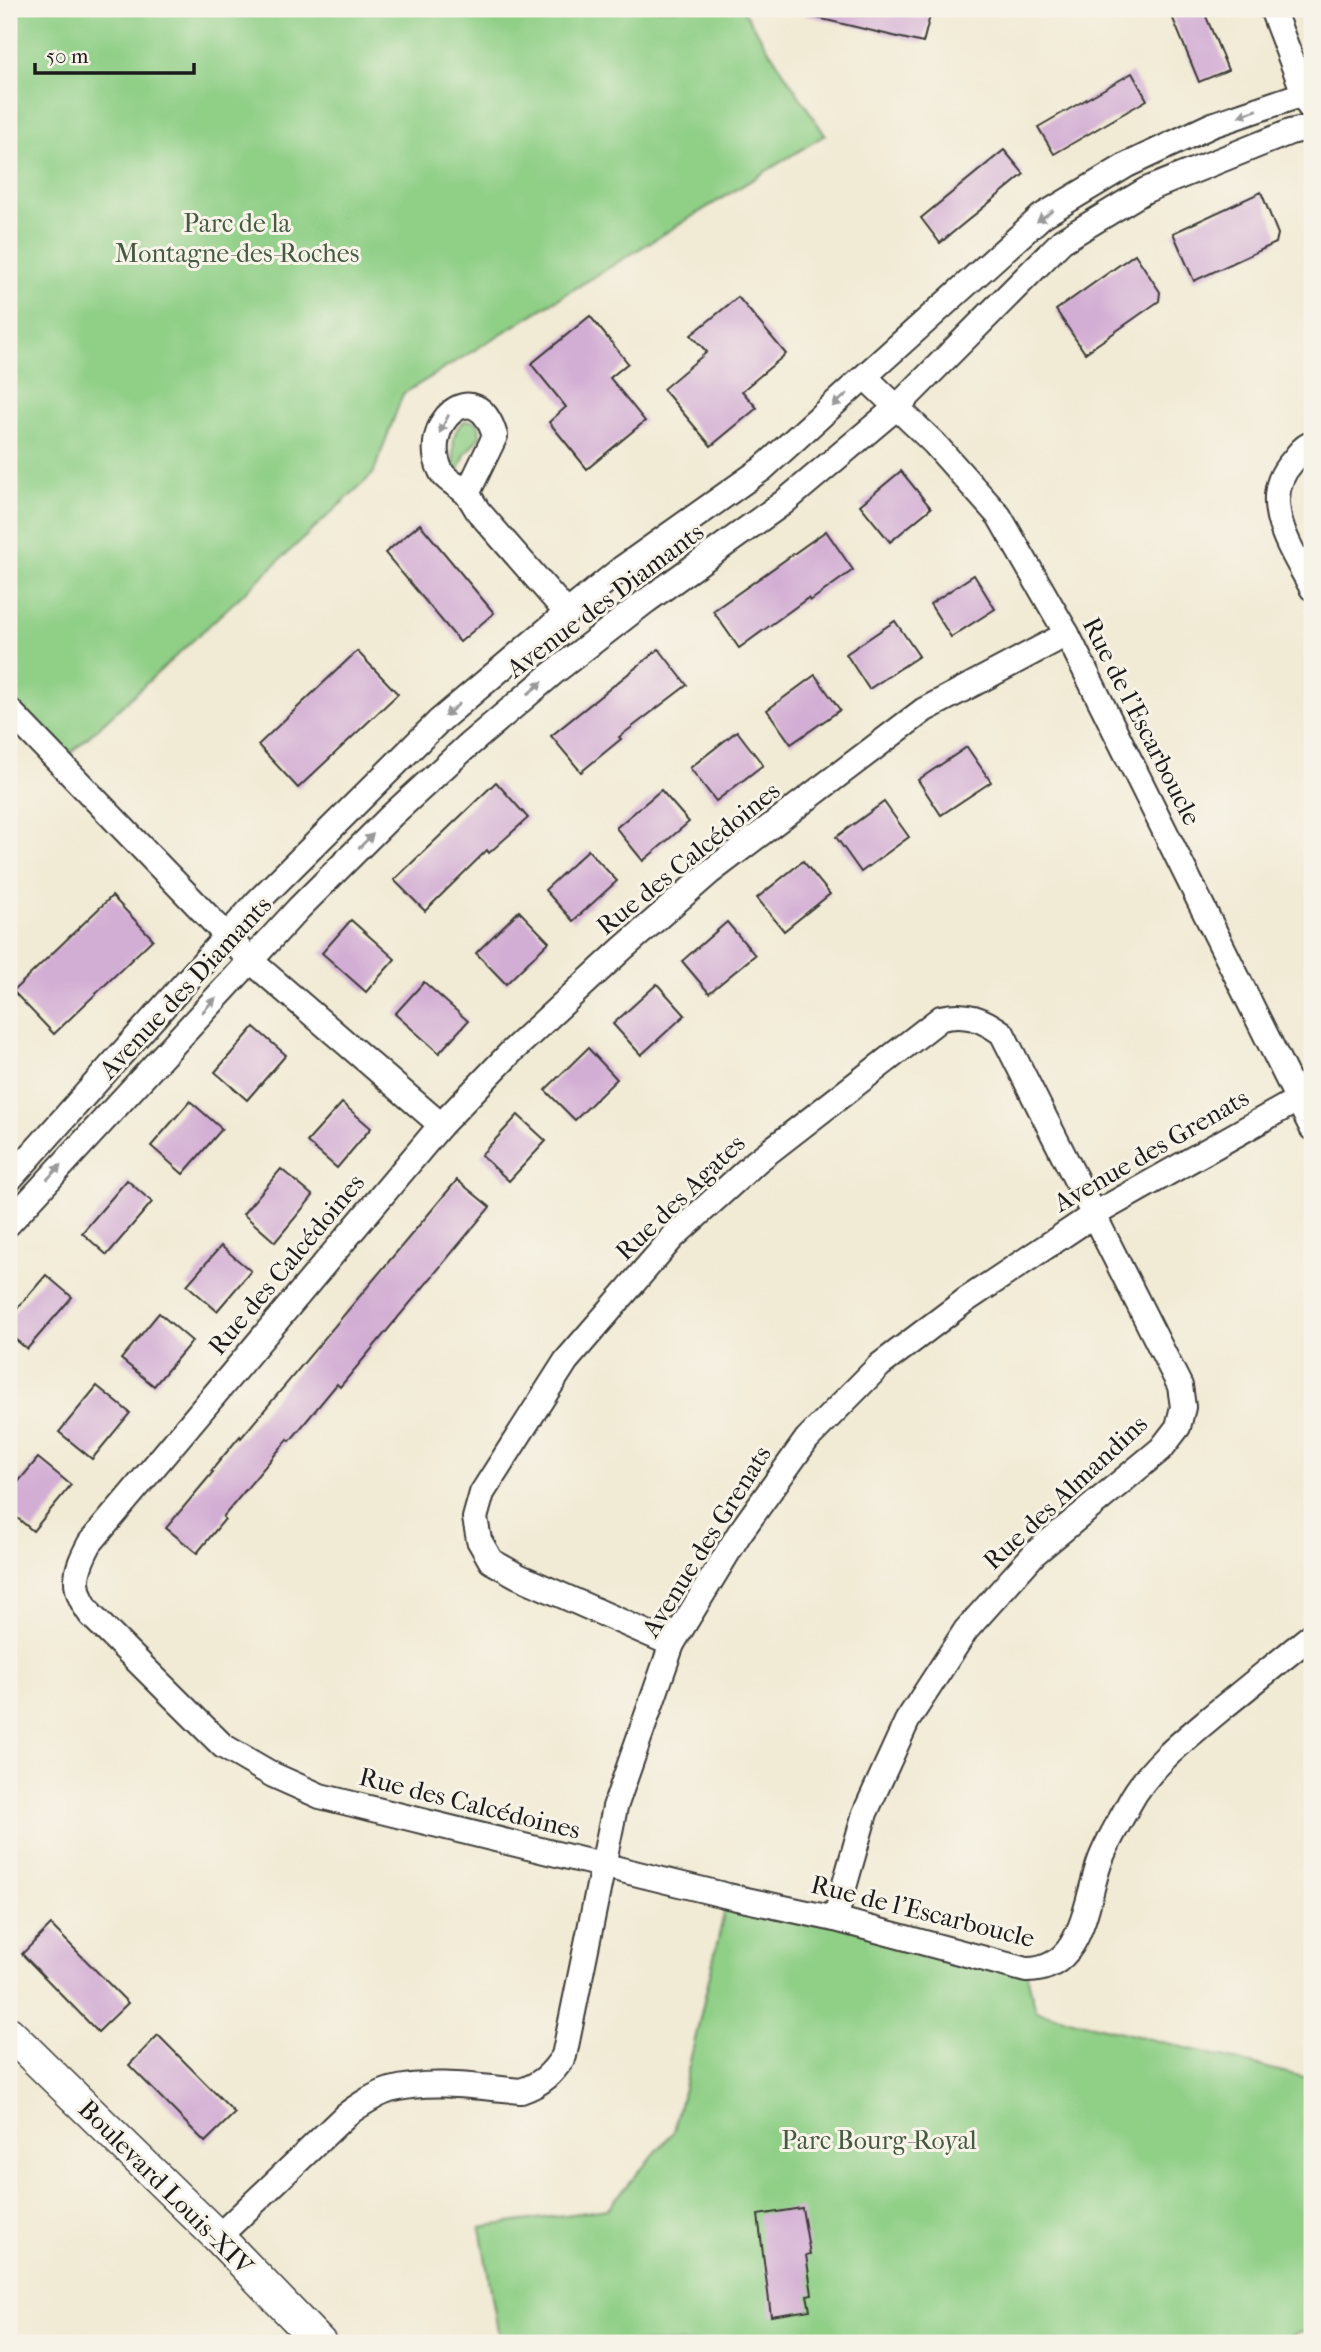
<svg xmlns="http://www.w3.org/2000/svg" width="1321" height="2352" font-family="'IM FELL French Canon',serif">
  <rect width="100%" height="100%" fill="#f7f3e8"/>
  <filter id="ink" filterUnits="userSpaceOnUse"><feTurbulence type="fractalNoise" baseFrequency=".0143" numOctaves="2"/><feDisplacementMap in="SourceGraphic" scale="14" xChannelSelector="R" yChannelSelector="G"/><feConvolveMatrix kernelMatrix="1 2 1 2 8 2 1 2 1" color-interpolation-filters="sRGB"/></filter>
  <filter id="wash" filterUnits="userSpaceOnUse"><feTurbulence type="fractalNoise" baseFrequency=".00686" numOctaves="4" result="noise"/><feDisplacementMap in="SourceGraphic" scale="28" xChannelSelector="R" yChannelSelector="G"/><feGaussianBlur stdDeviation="1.57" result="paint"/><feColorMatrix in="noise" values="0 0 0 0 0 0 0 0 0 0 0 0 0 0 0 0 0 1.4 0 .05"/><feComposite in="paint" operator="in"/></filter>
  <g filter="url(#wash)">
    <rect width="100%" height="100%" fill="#f1ead4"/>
    <g fill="#8fcf86" stroke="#567651" stroke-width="2">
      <path d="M9,9h738l-3,3 81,123 -422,259 -30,80 -314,290 -50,-54z"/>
      <path d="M466,421h7l6,4 1,11 -15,18 -7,19 -4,-3c0,-16 -5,-42 12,-49z"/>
      <path d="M728,1896l298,74 10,41 276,68v250l-44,14h-768l-20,-116 127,-18 67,-78z"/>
    </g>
    <g id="blocks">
      <g fill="#d3aed4">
        <path d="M805,9h111l15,3 -8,31 -118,-28z"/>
        <path d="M1169,9h34l25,61 -29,12z"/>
        <path d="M1132,73l15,27 -93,54 -16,-27z"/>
        <path d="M1004,150l20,24 -84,69 -19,-25z"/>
        <path d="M1261,192l17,42 -2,9 -82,38 -21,-48z"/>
        <path d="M1135,254l25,38 -1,9 -74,52 -29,-43z"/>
        <path d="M738,297l48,57 -44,37 15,17 -46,38 -48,-57 44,-37 -16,-17z"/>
        <path d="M590,316l38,47 -18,15 35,43 -58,48 -38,-47 17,-15 -35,-43z"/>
        <path d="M901,471l30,37 -41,34 -30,-37z"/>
        <path d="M420,524l74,89 -34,29 -75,-89z"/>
        <path d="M826,531l27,39 -43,31 -2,-3 -69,50 -26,-37z"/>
        <path d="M974,575l21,34 -44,28 -21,-33z"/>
        <path d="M895,621l24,35 -50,33 -23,-35z"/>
        <path d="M659,649l28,36 -68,52 2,2 -40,33 -30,-36z"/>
        <path d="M357,651l41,43 -100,94 -40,-43z"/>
        <path d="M815,675l25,35 -49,34 -24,-34z"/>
        <path d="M737,731l26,34 -47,36 -26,-33z"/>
        <path d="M967,747l24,35 -50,33 -23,-35z"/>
        <path d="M496,782l32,36 -39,35 -2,-3 -62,61 -31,-31z"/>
        <path d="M661,790l28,32 -46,39 -27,-33z"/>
        <path d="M884,802l25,35 -48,35 -25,-35z"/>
        <path d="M588,850l29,31 -44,40 -28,-31z"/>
        <path d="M803,861l27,33 -46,37 -27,-33z"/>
        <path d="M112,896l41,43 -99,95 -41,-43z"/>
        <path d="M519,911l30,31 -43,42 -30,-31z"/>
        <path d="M351,920l44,39 -29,33 -44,-39z"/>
        <path d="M727,922l28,33 -46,38 -27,-32z"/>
        <path d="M424,982l44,39 -29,32 -44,-39z"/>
        <path d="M657,984l28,31 -44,40 -28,-31z"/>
        <path d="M254,1027l32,28 -39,45 -32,-28z"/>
        <path d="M588,1048l29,31 -42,41 -30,-30z"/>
        <path d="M190,1101l32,28 -39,45 -32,-28z"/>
        <path d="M342,1103l29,25 -34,40 -30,-26z"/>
        <path d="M518,1115l28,26 -37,40 -28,-26z"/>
        <path d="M281,1169l32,27 -38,46 -32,-28z"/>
        <path d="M127,1180l25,22 -45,53 -25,-22z"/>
        <path d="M457,1180l33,27 -150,180 -3,-3 -47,57 -2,-2 -65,78 2,2 -28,34 -31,-25 47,-56 -2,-1 29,-35 1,2z"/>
        <path d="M221,1246l30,25 -34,40 -30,-26z"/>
        <path d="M46,1275l26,22 -45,52 -18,-15v-16z"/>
        <path d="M159,1313l33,28 -38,45 -33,-27z"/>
        <path d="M97,1386l33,27 -38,46 -33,-27z"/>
        <path d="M38,1458l33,27 -38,46 -24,-20v-18z"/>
        <path d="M51,1925l77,78 -30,29 -76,-78z"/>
        <path d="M158,2035l77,78 -30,29 -76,-77z"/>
        <path d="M802,2208l8,46 -4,1 6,39 -5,1 3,15 -39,6 -13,-101z"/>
      </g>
    </g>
  </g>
  <g filter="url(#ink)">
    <use href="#blocks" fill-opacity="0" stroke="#3c3b38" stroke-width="2"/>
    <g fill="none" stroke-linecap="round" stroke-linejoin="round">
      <g stroke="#3c3b38" stroke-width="28">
        <g id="minor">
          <path d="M1272,9l37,97"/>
          <path d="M865,377l69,66 65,73 68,118 245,494"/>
          <path d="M1312,444c-9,2 -14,11 -20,18 -36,39 1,89 20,126"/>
          <path d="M467,494l28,-58c-19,-66 -77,-11 -54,35 4,9 17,14 25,22 5,5 8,12 12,18l89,102"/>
          <path d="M1067,634l-143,76 -214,162 -88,77 -110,102 -71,74 -351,418c-15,28 -20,44 1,72l132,131 50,29 47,21 408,100 107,23 191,51c57,1 59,-68 74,-109 7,-19 19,-38 29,-57 19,-37 61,-69 92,-95 31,-25 61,-50 91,-74"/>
          <path d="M9,710l242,251 190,164"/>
          <path d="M9,1180l248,-278 181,-180 129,-109 54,-44 141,-100 280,-253 85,-51 85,-40 100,-34"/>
          <path d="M9,1223l290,-315 92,-92 74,-68 88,-75 93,-72 137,-98 114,-96 165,-166 84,-51 144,-58 22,-5"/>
          <path d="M672,1644l-154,-68 -27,-15 -12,-21 -4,-22 7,-25 84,-132 107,-124 84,-76 184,-143c26,-6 41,1 61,15l178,353 3,21 -5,20 -17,22 -126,104 -69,77 -59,91 -42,92 -30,106"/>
          <path d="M218,2237l129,-123c13,-9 27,-19 43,-24 41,-11 89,-3 131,1 21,-7 31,-17 43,-35l51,-249 57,-163 67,-110 68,-95 73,-74 86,-65 129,-86 202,-114"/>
        </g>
      </g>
      <g stroke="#3c3b38" stroke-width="35">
        <path id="major" d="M9,2033l209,204 102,106"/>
      </g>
      <use href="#minor" stroke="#fff" stroke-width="24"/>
      <use href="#major" stroke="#fff" stroke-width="32"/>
    </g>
    <defs><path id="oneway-solid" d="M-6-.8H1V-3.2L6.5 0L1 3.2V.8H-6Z" transform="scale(1.75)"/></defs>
    <g fill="#999">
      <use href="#oneway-solid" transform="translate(1248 113) rotate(161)"/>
      <use href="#oneway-solid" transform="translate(1045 216) rotate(145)"/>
      <use href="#oneway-solid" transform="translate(840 400) rotate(138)"/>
      <use href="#oneway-solid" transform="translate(444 424) rotate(117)"/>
      <use href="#oneway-solid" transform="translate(535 688) rotate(-40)"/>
      <use href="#oneway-solid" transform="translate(452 710) rotate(140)"/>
      <use href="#oneway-solid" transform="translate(366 841) rotate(-45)"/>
      <use href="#oneway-solid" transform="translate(209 1005) rotate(-47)"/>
      <use href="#oneway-solid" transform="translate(54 1172) rotate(-47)"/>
    </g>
  </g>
  <g text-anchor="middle" stroke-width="6" stroke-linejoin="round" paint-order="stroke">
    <g font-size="26" fill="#445b41" stroke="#f7f3e8">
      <text x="237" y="232">Parc de la<tspan x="237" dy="30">Montagne-des-Roches</tspan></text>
      <text x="879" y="2149">Parc Bourg-Royal</text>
    </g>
    <g font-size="26" fill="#1c1c1c" stroke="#f7f3e8">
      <text transform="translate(605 600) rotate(-37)" y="9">Avenue des Diamants</text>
      <text transform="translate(1142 721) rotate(63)" y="9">Rue de l'Escarboucle</text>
      <text transform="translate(688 858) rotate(-39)" y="9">Rue des Calcédoines</text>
      <text transform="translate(185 987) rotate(-47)" y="9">Avenue des Diamants</text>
      <text transform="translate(1151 1150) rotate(-30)" y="9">Avenue des Grenats</text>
      <text transform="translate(680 1197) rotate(-44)" y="9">Rue des Agates</text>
      <text transform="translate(286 1264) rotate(-50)" y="9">Rue des Calcédoines</text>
      <text transform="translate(1065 1492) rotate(-43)" y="9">Rue des Almandins</text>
      <text transform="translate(706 1541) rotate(-58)" y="9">Avenue des Grenats</text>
      <text transform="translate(470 1803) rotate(14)" y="9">Rue des Calcédoines</text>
      <text transform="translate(923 1911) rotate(14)" y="9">Rue de l'Escarboucle</text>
      <text transform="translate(166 2187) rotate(45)" y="9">Boulevard Louis-XIV</text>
    </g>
  </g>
  <rect width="1321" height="2352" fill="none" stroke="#f7f3e8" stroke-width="35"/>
  <path d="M35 63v10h159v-10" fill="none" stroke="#1c1c1c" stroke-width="3.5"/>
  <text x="46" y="63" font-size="21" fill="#1c1c1c" stroke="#f7f3e8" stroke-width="5" paint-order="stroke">50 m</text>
</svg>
